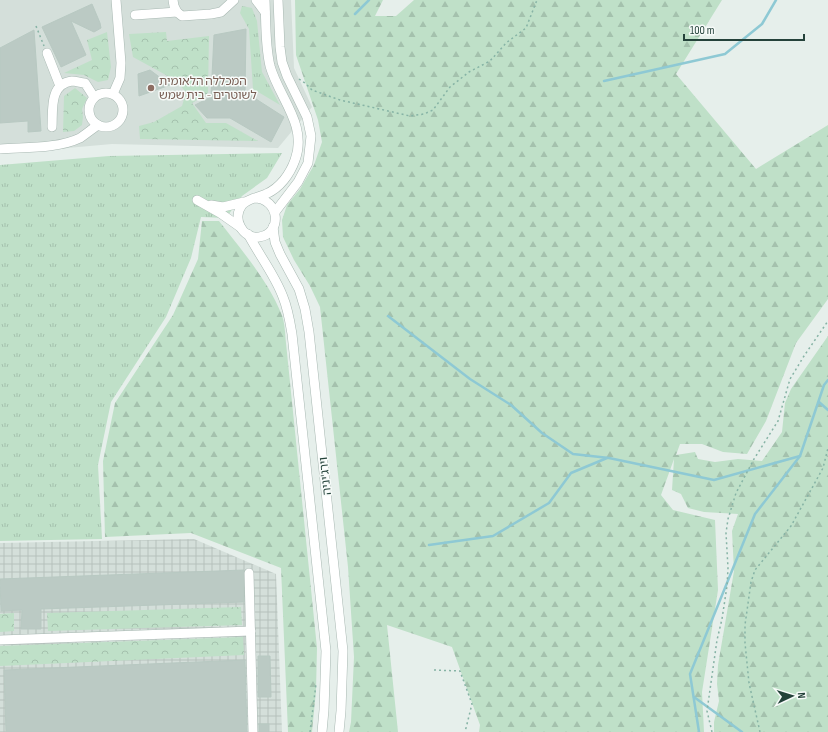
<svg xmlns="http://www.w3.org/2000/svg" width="828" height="732" font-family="'Sofia Sans Condensed','Noto Sans Hebrew',sans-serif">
  <defs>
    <pattern id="industrial-grid" width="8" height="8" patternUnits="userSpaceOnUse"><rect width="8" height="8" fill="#d4dfda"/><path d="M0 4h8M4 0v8" fill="none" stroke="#b6c1bc"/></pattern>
    <pattern id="grass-tufts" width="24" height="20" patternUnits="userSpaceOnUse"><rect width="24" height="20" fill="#bfe0c8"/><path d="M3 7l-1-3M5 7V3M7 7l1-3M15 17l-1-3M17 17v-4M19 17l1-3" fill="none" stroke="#a4c1ad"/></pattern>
    <pattern id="forest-firs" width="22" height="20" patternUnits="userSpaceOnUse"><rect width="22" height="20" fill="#bfe0c8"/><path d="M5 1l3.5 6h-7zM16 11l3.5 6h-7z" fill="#a4c1ad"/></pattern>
    <pattern id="park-crowns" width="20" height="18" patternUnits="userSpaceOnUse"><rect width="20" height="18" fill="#bfe0c8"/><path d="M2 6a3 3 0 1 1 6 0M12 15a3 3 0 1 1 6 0" fill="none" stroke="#a4c1ad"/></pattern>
  </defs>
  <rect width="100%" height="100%" fill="#e6efeb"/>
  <path fill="#d4dfda" d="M0,0h291l3,68 18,39 -34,41 -166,-4 -112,10z"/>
  <path fill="url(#industrial-grid)" d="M194,539l82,35 6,158h-282v-189z"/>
  <g fill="url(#grass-tufts)">
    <path d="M242,6l10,2 5,13 5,51 18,33 -27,-16 -4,-60 -9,-16z"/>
    <path d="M282,153l-15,25 -25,18 -16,22 -25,-1 -10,41 -25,59 -55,85 -13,63 4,74 -102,2v-376l109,-9z"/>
  </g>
  <g fill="url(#forest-firs)">
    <path d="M295,0h88l-8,16h21l18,-16h308l-46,74 80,95 72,-44v174l-32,44 -30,78 -19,33 -24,-2 -21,-8h-22l-4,11 19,-3 3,7 17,3 23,-3 24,2 20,-29 3,-29 6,-14 37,-53v396h-114v-10l5,-21 -2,-17 1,-19 16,-94 -2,-40 6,-17 -34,-2 -16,-4 -7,-14 -9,-4 2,-31 -13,36 12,15 42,10 3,70 -16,102 2,40h-225l1,-7 -28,-78 -65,-22 11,107h-49l2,-10 3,-65 -6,-90 -28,-260 -10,-21 -16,-26 -11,-23 -1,-17 5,-15 13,-16 14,-24 8,-23 -4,-22 -22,-65z"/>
    <path d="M202,221h17c21,27 49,60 62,92 4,9 4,20 5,30l31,305 -1,43 -4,41h-24l-7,-164 -90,-35 -86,4 -2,-76 12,-58 58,-88 25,-56z"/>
  </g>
  <g fill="url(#park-crowns)">
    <path d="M107,32l4,35 -3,13 -10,2 -14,-7 -20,-2 28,-13 -5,-20z"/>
    <path d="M166,32l1,9 42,-5 -1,57 -16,10 14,20h20l32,18 -118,-2 -1,-13 15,-4 28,-16 4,-14 -11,-12 -42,-23 -4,-23z"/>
    <path d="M75,88l12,10 -5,11 1,8 -1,8 -8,6 -11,1 1,-36z"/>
    <path d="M241,607l1,18 -194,6 -1,-18z"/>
    <path d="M14,613v18l-14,1v-18z"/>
    <path d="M243,637l1,18 -244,11v-20z"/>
  </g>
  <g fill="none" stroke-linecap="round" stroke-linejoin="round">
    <g stroke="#8ec9d4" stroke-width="2.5">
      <path d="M355,14l14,-14"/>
      <path d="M604,81l121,-27 37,-30 14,-24"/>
      <path d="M388,316l82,63 41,26 31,28 31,21 36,4 105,22 86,-24"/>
      <path d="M819,402l9,8"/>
      <path d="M429,545l64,-9 56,-33 22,-30 36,-15"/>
      <path d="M694,697l48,35"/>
      <path d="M699,732l-9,-58 65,-160 45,-58 24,-71 4,-5"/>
    </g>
  </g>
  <g fill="#bbcac4" stroke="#b8c9c2">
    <path d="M92,4l8,19 1,5 -7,4 -23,-11 15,34 -25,12 -19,-40z"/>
    <path d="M246,29l-1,63 39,25 -13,25 -41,-24h-23l-12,-13 16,-8 3,-62z"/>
    <path d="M34,30l7,101 -13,1v-11l-28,2v-75z"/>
    <path d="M150,70l20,15 -31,11 -1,-22z"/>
    <path d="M244,570v32l-203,7v20h-20l1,-19 -21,1 -1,-32z"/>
    <path d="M258,656h12l1,41h-13z"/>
    <path d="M245,660l2,72h-241l-2,-62z"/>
    <rect x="259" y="724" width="10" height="8"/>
  </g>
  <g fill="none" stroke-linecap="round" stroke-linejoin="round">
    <g stroke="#a8b8b2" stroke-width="10">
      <g id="minor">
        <path d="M173,0l1,6 3,6 5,4 29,-2 10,-2 13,-12"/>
        <path d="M256,0l9,12"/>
        <path d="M135,15l42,-3"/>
        <path d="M47,53l13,33"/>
        <circle cx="106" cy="110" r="17"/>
        <path d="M113,94l7,-16 1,-15 -5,-63"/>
        <path d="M52,127c1,-17 -3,-43 20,-46 4,0 9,2 13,2l9,14"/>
        <path d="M0,149c25,-2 57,0 80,-11 6,-4 12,-9 18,-13"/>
        <path d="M254,198c26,0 29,36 5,39 -17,2 -27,-19 -17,-32 6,-7 16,-7 24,-11 14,-6 24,-20 29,-34 13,-35 -16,-62 -25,-94 -5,-21 -4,-44 -5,-66"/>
        <path d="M197,200l23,13 20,14"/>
        <path d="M211,205l12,2 21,-5"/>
        <path d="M275,212l23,-30 10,-19 3,-27 -4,-19 -20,-41 -5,-14 -2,-15 -2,-47"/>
        <path d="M273,227l2,15 5,12 19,35 6,20 4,23 34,319 -2,60 -2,21"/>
        <path d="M248,234c11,21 27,41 35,63 5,12 7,25 9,37l34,317 -2,59 -2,22"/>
        <path d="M249,573l4,159"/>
        <path d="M0,640l251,-9"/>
      </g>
    </g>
    <g stroke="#86b3a5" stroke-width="1.5" stroke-dasharray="2 3" stroke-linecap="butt">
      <path d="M36,26l8,20"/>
      <path d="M299,79l6,4 7,7 28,10 70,16 14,-2 9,-4 17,-23 19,-15 21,-11 16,-18 20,-15 11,-28"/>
      <path d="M434,670l26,1 12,33 -7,28"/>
      <path d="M310,732l6,-48"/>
      <path d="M712,732l-5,-21 10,-71 5,-21 5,-33 1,-18 -2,-35 2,-14 8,-26 18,-34 24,-38 12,-42 14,-23 24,-35"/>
      <path d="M760,732l-11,-49 -4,-40v-18l6,-43 4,-12 36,-44 32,-58 5,-20"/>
    </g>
    <use href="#minor" stroke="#fff" stroke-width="9"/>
  </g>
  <circle fill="#8d6e63" stroke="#f7fbf9" stroke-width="1.5" cx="151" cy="88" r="4"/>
  <g text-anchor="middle" stroke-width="3" stroke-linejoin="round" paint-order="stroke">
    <g font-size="12" fill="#785e54" stroke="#f7fbf9" text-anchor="start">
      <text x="159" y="85">המכללה הלאומית<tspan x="159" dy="14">לשוטרים - בית שמש</tspan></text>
    </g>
    <g font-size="12" fill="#24423a" stroke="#f7fbf9">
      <text transform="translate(325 476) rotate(-96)" y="4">וירג'יניה</text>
    </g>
  </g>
  <g transform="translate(792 696) rotate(86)" stroke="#f7fbf9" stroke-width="3" paint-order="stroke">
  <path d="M0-3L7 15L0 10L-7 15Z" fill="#24423a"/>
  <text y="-6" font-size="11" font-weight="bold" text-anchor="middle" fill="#24423a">N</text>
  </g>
  <path d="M684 34v6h120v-6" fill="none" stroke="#24423a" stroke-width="2"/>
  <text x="690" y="34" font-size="12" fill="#24423a" stroke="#f7fbf9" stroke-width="3" paint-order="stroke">100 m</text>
</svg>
